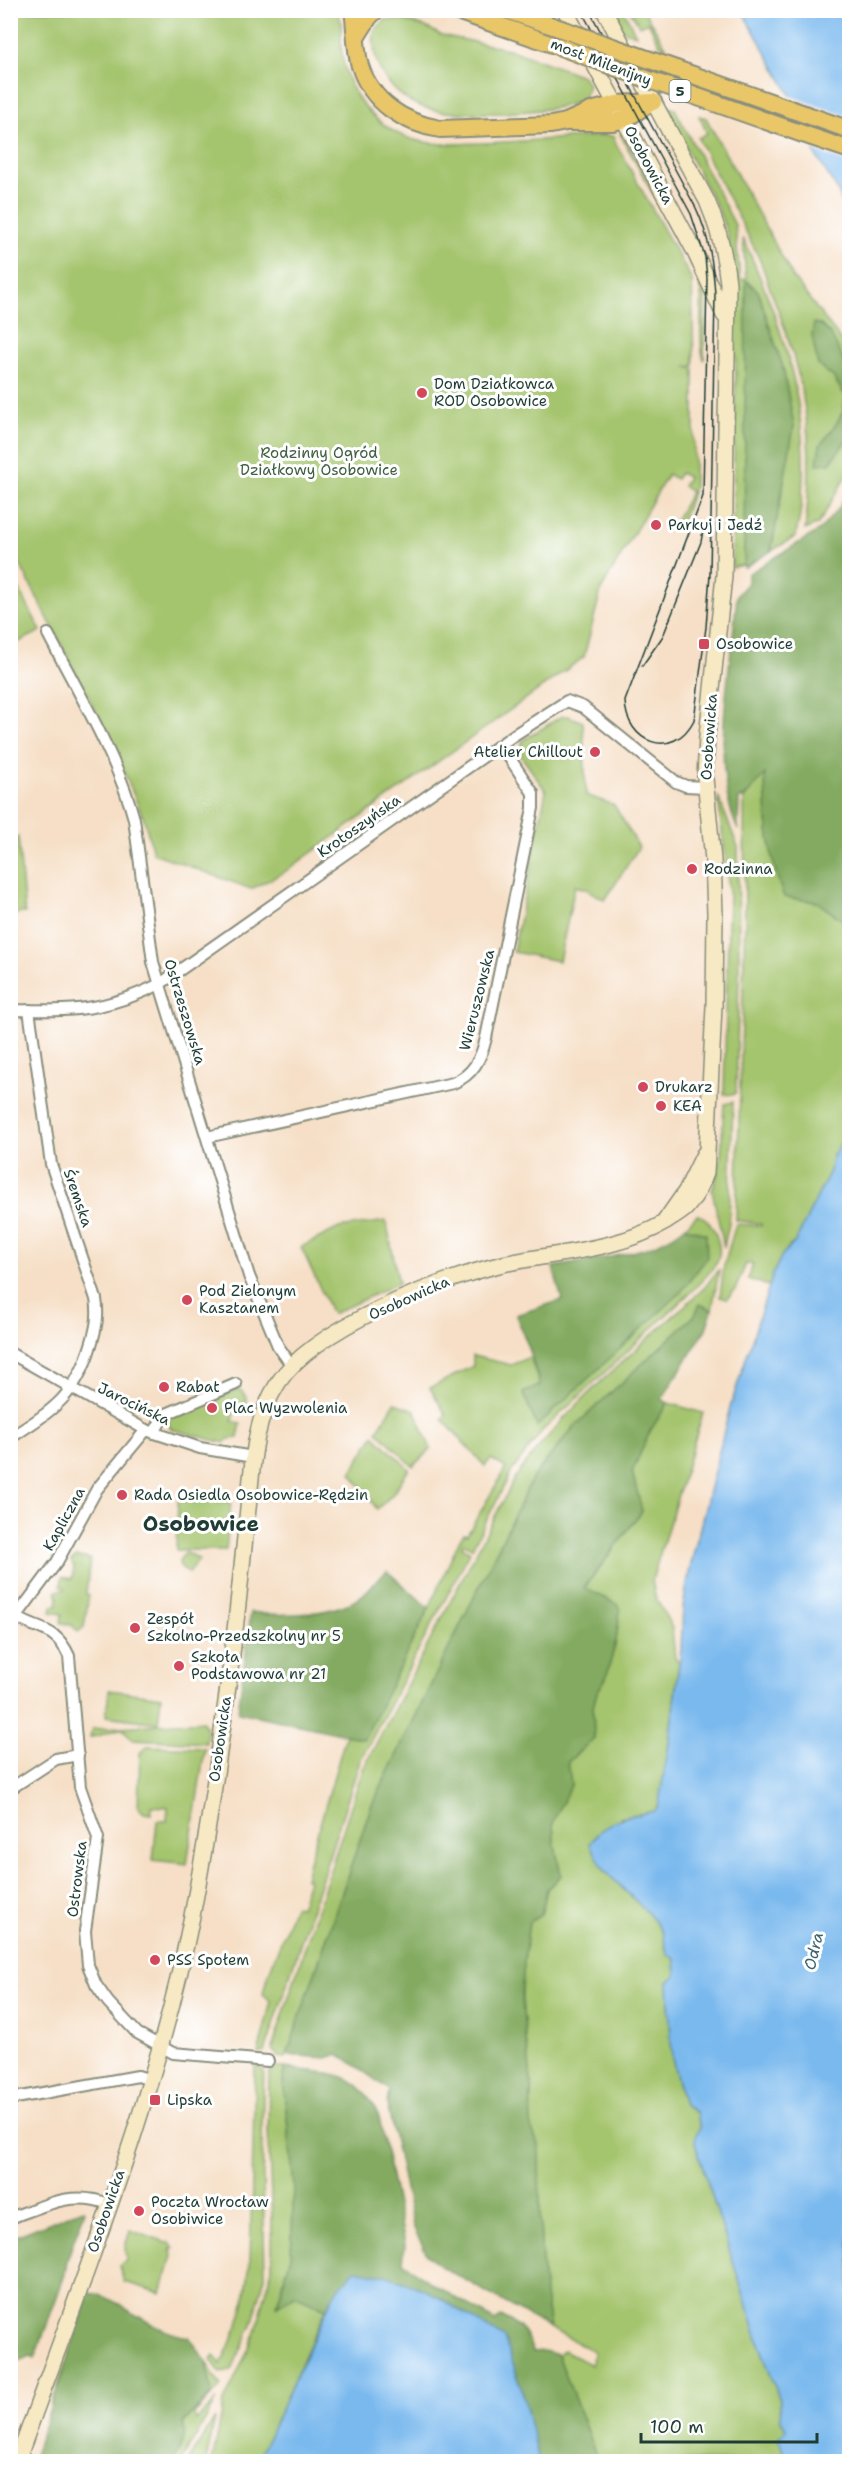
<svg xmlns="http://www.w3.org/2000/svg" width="860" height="2472" font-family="'Shantell Sans',sans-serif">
  <rect width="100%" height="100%" fill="#fff"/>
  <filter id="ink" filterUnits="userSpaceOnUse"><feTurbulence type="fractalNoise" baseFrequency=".0167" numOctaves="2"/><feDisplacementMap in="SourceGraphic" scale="12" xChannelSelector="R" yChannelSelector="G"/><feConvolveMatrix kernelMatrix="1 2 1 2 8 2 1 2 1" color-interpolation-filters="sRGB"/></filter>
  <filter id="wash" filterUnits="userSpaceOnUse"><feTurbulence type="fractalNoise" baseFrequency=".008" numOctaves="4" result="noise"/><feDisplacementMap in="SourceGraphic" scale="24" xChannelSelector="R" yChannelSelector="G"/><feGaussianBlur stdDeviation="1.35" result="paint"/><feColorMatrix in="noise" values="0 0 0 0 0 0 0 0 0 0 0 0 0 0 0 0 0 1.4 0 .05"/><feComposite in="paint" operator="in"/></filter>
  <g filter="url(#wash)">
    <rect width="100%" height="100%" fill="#f6dfc6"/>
    <g fill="#a4c46d" stroke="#628050" stroke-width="1.5">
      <path d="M10,11h326c10,12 3,28 6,43 2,14 6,27 13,39 12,20 33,39 56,46 23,7 48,5 73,4 41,-2 82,-4 123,-8l8,2 -1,3 78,140 2,86 -8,1 8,2v118l-13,38 -6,-4 16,-29 -8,-6 5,-9 -8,-4 -4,6 -8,-5 -67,116 -17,67 -301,216 -32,16 -98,-36 -8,-31 -34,-81 -100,-194z"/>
      <path d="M610,11h14l12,24 -17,-6z"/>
      <path d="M630,11h14l23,37 -7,-3 -12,-23 -8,4z"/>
      <path d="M385,20h17l24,7 15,8 67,14 75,27 5,9c-1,7 -3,12 -9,16 -13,8 -60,11 -77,12 -40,0 -86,6 -114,-31 -12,-15 -16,-32 -14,-51z"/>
      <path d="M662,104l13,5 60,116 5,54 6,1 -3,-42c36,80 62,151 60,239 -1,20 -2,41 -8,60l-24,14 23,-125 -11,-58 -25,-77 -11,-10 -3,284 -12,2 4,-211 -3,-1 1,-77 -7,-45 -9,-24z"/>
      <path d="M699,116l7,2 88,161 43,56 12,21v115l-27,47 -4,6 -13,6c11,-90 0,-152 -33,-236 -5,-12 -8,-26 -14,-38 -19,-40 -41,-78 -60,-118l9,-5z"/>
      <path d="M622,132l83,153 -1,75c-8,-27 2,-56 -6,-83l-78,-143z"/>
      <path d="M10,572l31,59 -30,15h-1z"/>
      <path d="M562,716h6l15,6 3,73 28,10 25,42 -34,53 -19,-11 -11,-3 -16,75 -46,-9 33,-161 -25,-35 1,-15z"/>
      <path d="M765,773c1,42 3,84 19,123l33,6 32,23v205l-17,27 -2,14 -35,71c-14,9 -21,29 -26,44l-21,-7 5,-15h-7l-11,26 -8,9 -7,-2 4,-32 12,-41 25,2v-2l-25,-4 9,-297 -1,-125z"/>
      <path d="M718,796l20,51 1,126 -3,119 -3,3 -9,-1 5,-202z"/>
      <path d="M18,837l7,76 -14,1v-75z"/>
      <path d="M733,1102l-4,121 -5,24 -12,-57 5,-14 4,-21 3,-51z"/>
      <path d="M697,1215c15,2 26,30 21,44 -4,11 -17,22 -25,31l-151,141 -30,40 -40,77 -9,-5 -1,4 8,5 -110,209 -95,291 -7,2 13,-53 -8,-7 3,-13 28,-75 6,1 9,-27 -4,-1 3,-14 38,-130 18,3 65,-130 31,-69 4,-5 3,1 39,-67 -15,-9 -6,7 -43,-47 4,-4 -16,-27 43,-22v-10l38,9 19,-8 10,29 -17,7 14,33 143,-133 25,-59 -20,-7z"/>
      <path d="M386,1221l13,62 -67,31 -31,-67 38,-19z"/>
      <path d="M719,1269l-7,41 -12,-5 -5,10 -120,111 -42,51 -162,330 -85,251 -7,-1 -6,-6 1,-8 89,-274 152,-291c52,-74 125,-130 190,-191z"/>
      <path d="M239,1389c7,6 9,9 7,17l-9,-2 -5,17 9,2 -3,15 -10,1 -4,4 -53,-14 -3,-6h-3l2,-4z"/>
      <path d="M395,1403l20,7 16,39 -18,17 -36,-35z"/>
      <path d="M668,1403l35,10 -51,167 3,16 17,32 3,30 4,3 -17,136 -7,14 -35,7 -15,53 49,48 9,15 4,19 8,6 1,16 -8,7 4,76 12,47 13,8 3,15 -4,7 -1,8 65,203 20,54 1,19 5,10c-11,11 -2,20 -1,32h-187l-40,-106 5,-5 29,15 1,-14 -43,-23c-11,-60 -11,-122 -11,-183 -13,-20 -7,-40 -8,-63 -2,-30 -9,-61 -9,-91 1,-23 4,-47 7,-69l12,-7 6,-26 14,-13 -7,-35 -1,-19 18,-37 -4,-23 27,-24 -1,-32 4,-14 9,-14 10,-37 4,-30 -36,-22 58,-78 -10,-39 18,-41z"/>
      <path d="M374,1435l35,34 -17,26 -15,14 -26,-36z"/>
      <path d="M178,1501h53l-5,49h-50z"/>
      <path d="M185,1553l9,3 5,4 -11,13 -8,-7 -1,-5z"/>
      <path d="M76,1557l14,2 -4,35 3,1 -5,32 -6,5 -6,-7 -11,-2 1,-9 -11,-2 1,-6h5l1,-9 -2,-6 9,-2v-2l-4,-1 1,-9 10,2 2,-12 -3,-6z"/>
      <path d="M109,1690l52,7 -3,26 -52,-7z"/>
      <path d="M203,1721l4,11 -1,11 -74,-4 -9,-10c-13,0 -20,8 -33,8l2,-8z"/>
      <path d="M147,1746l58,2 -18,116 -34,-4 4,-39h10l1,-14 -16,-1 -1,8 -7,-1 -6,-6 2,-54z"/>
      <path d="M255,2065l9,7 -2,53 3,152 -13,48 -21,46 -10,2 -10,-13 3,-4 7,8 16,-36 8,-28 5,-38z"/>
      <path d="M276,2068h8l-1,13 11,105 -3,70 -14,49 18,-10 31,14 -69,152 -45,1 12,-60 32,-70 16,-64v-52l-4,-83 1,-60z"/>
      <path d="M130,2230l36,13 3,-1 5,6 -3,1 1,7 -11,37 -37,-11 -5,-16 7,-5 -1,-14z"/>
      <path d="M206,2362l15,24 -27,29 2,6 21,-21 -35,60 -9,2c7,-11 15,-25 10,-38l29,-31z"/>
      <path d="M215,2418l-9,43h-18z"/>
    </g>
    <g fill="#83aa60" stroke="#51744a" stroke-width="1.5">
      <path d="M746,281l12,10 25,77 11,58 -23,125 -27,17z"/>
      <path d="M814,323l7,2 10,10 18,37v65l-19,26 -13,1 3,-19 13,-16 10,-17 3,-15 -13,-20 -15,-12 -6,-29z"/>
      <path d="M849,489l1,436h-1l-32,-23 -33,-5c-16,-40 -18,-81 -19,-123l-21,24h-5l-1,32c-30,-66 -6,-164 -1,-235l11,-12v-9l72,-44 19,-22z"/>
      <path d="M685,1227l21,7 1,24 -27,35 -143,133 -14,-33 17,-8 -10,-34 -14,-36 46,-15 -9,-33c42,-8 100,-12 132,-40z"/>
      <path d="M700,1304l12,6 -6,19 -44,70 6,4 -18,28 -18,41 10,39 -58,77 33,16 3,6 -4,31 -10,37 -9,14 -4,14 1,32 -26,24 3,23 -18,37 1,19 7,35 -14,13 -6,26 -12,7c-3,22 -6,46 -7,69 0,31 7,61 9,91 1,22 -5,43 8,63 1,61 0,123 11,183l-110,-62 -13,-12 -14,-28 -26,-122 2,-14 -44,-32 -9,-3 -10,3 -39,-3 84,-248 162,-330 42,-51 120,-111z"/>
      <path d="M387,1571l42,37 -65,131 -126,-27 13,-100c30,5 78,3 105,-12 11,-7 21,-20 31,-29z"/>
      <path d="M284,2068c47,6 74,0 95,49l26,127 -2,18 28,21 64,38 6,-5c21,11 24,14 32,36l11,-1 14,4 40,106h-59l-18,-75 -17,-48 -170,-44 -8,15 -31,-14 -18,11 14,-50 3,-70 -11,-105z"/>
      <path d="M83,2209l2,1 -18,50 -2,14 -30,84 -4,-2 -20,8v-126z"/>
      <path d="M90,2293c15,1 26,10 38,17 19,12 39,24 61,27l17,24 6,32 -29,30c5,14 -3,28 -10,38h-141z"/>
    </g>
    <g fill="#7ab9ee" stroke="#4c7b91" stroke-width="1.5">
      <path d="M742,11h107v209l-12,-31 -21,-33 -22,-47 -4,-15z"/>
      <path d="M849,1130l1,1331 -65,1 -1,-8 -6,-16 8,-9 -5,-10 -1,-19 -20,-54 -65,-203 1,-8 4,-7 -3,-15 -13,-8 -12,-47 -4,-76 8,-7 -1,-16 -8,-6 -4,-19 -9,-15 -49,-48 -15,-27c16,-27 37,-27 65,-33l3,-4 11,-63 12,-96 2,-41 7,-39 39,-157 44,-137 9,-19 13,-13 35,-71 2,-13z"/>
      <path d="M355,2270l33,6 42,16 74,46 17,48 18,75h-282l77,-167z"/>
    </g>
    <path fill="#f6dfc6" d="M787,95l62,22v46l-40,-14 -18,-39z"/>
  </g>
  <g filter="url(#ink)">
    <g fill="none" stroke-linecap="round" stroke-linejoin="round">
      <g stroke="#8a8e7d" stroke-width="14">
        <g id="street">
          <path d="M48,634c29,56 70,124 86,185l19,143 96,314 29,70 14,20"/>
          <path d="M10,1010c62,1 93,2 150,-26l354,-249 53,-34 16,6 93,75 10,4 19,1"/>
          <path d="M207,1137l246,-54c20,-8 28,-24 33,-45l47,-230v-15l-32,-48"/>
          <path d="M10,1353l136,77 54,18 53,9"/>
          <path d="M154,1433l10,-18 72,-31"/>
          <path d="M10,1438c43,-28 66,-42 81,-93 5,-16 8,-29 5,-46l-45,-135 -22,-154"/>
          <path d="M10,1613c25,19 44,10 59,43l11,131 18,51 -13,93 3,34 8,20 12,17 29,31 36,20 95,8"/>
          <path d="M10,1625l47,-63 40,-73 49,-59"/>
          <path d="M10,1789l46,-30 22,-4"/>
          <path d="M10,2099l128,-23 13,4"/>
          <path d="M10,2218c36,-13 62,-28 99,-14"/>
        </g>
      </g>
      <g stroke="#8a8e7d" stroke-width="18">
        <g id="secondary">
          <path d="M565,10l129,240 30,65"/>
          <path d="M665,1221l21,-30 18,-37"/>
          <path d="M17,2462c64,-180 138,-359 175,-546 20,-103 34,-208 46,-312 4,-35 7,-70 11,-105 4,-41 6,-80 29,-116 35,-55 162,-104 225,-119 55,-12 113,-13 163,-42 7,-5 14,-8 20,-14 9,-10 15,-22 20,-35l8,-167 1,-92 -2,-54 -8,-82 2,-42 17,-160 4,-293c-3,-29 -9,-54 -21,-82l-103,-191"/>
        </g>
      </g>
      <g stroke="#8a8e7d" stroke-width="20">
        <g id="primary">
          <path d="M353,10c3,19 2,39 7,56 12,37 44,57 80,63l111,-4 15,-3 25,-11 26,-7 36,-2"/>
          <path d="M454,10l104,36"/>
          <path d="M506,10l41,14"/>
          <path d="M357,36l12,-19 7,-7"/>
          <path d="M676,69l174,61"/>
          <path d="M570,122h43l12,-3 25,-16"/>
          <path d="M803,134l47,16"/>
        </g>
      </g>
      <use href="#street" stroke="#fff" stroke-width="10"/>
      <use href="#secondary" stroke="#f6e9c3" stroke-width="15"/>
      <use href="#primary" stroke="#e9c769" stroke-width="16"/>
      <g stroke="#1f3d34" stroke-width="1.5">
        <path d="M581,10l110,204 14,43 2,21 -4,218 -78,205c1,42 48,60 69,19l12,-93 4,-53 5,-280c-2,-31 -6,-58 -19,-86l-107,-198"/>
        <path d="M642,666l21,-30 38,-94 3,-18"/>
      </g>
      <g stroke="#8a8e7d" stroke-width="20" stroke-linecap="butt">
        <g id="primary-bridge">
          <path d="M547,24l129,45"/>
          <path d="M558,46l80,30 165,58"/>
        </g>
      </g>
      <use href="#primary-bridge" stroke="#e9c769" stroke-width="16"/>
    </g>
  </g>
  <g fill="#d1495b" stroke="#fff" stroke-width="2">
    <circle cx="422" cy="393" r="6"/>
    <circle cx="656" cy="525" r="6"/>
    <rect x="698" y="638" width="12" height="12" rx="3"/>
    <circle cx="595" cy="752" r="6"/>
    <circle cx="692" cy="869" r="6"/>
    <circle cx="643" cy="1087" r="6"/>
    <circle cx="661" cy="1106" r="6"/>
    <circle cx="187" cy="1300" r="6"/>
    <circle cx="164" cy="1387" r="6"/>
    <circle cx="212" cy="1408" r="6"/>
    <circle cx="122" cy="1495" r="6"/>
    <circle cx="135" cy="1628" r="6"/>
    <circle cx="179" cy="1666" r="6"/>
    <circle cx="155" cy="1960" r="6"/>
    <rect x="149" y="2094" width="12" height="12" rx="3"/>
    <circle cx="139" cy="2211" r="6"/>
  </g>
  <g text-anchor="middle" stroke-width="6" stroke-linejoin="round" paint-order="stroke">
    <rect fill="#fff" stroke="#627771" stroke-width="1.5" x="669.5" y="80" width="21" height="22" rx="4.5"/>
    <g font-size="14" font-weight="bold" fill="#1f3d34">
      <text x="680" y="96">5</text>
    </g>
    <g font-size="15" fill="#1f3d34" stroke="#fff">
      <text transform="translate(601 62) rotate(21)" y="5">most Milenijny</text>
      <text transform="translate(649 165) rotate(62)" y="5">Osobowicka</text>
      <text transform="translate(709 737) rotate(-86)" y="5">Osobowicka</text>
      <text transform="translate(359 826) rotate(-35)" y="5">Krotoszyńska</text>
      <text transform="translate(477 1000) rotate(-76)" y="5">Wieruszowska</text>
      <text transform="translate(185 1012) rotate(73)" y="5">Ostrzeszowska</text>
      <text transform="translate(78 1198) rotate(71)" y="5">Śremska</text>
      <text transform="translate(409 1298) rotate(-24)" y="5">Osobowicka</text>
      <text transform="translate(134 1404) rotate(26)" y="5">Jarocińska</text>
      <text transform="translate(64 1519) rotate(-61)" y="5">Kapliczna</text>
      <text transform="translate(220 1739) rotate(-82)" y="5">Osobowicka</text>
      <text transform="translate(77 1879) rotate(-83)" y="5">Ostrowska</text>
      <text transform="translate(106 2211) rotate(-71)" y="5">Osobowicka</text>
    </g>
    <g font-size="15" fill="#1f3d34" stroke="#fff" text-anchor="start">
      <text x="434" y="389">Dom Działkowca<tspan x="434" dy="17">ROD Osobowice</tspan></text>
      <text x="668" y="530">Parkuj i Jedź</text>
      <text x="716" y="649">Osobowice</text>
      <text x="583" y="757" text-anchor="end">Atelier Chillout</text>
      <text x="704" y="874">Rodzinna</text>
      <text x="655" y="1092">Drukarz</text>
      <text x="673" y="1111">KEA</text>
      <text x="199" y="1296">Pod Zielonym<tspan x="199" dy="17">Kasztanem</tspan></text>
      <text x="176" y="1392">Rabat</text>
      <text x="224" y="1413">Plac Wyzwolenia</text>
      <text x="134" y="1500">Rada Osiedla Osobowice-Rędzin</text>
      <text x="147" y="1624">Zespół<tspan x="147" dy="17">Szkolno-Przedszkolny nr 5</tspan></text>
      <text x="191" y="1662">Szkoła<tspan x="191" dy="17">Podstawowa nr 21</tspan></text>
      <text x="167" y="1965">PSS Społem</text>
      <text x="167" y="2105">Lipska</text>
      <text x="151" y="2207">Poczta Wrocław<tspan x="151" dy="17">Osobiwice</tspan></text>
    </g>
    <g font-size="15" fill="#405f42" stroke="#fff">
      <text x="319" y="458">Rodzinny Ogród<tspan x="319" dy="17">Działkowy Osobowice</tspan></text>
    </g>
    <g font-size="16" font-style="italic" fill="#3a626c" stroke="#fff">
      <text transform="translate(813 1951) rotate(-77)" y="6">Odra</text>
    </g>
    <g font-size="21" font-weight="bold" fill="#1f3d34" stroke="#fff">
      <text x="201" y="1531">Osobowice</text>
    </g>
  </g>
  <rect width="860" height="2472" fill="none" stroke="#fff" stroke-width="36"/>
  <path d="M641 2433v9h176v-9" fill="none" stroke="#1f3d34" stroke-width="3"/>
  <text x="650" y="2433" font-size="18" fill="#1f3d34" stroke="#ffffff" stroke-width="4.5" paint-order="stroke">100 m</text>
</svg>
